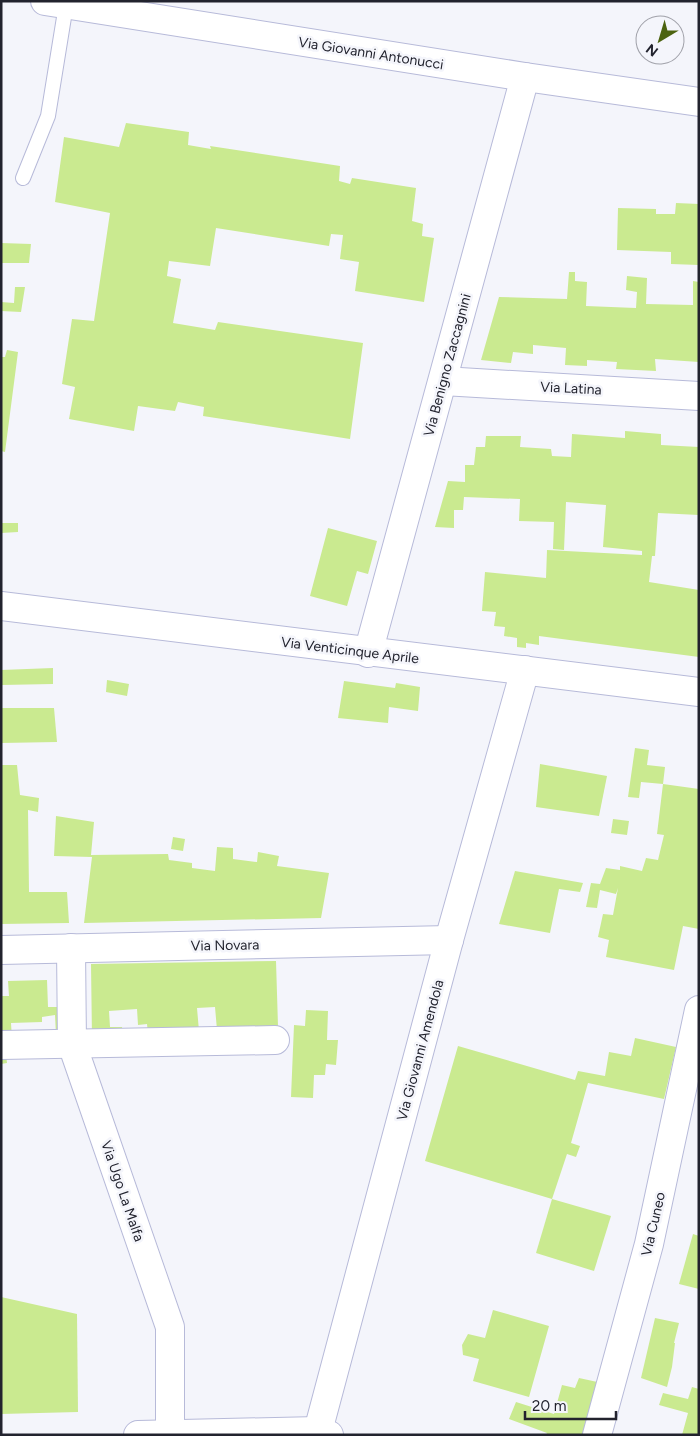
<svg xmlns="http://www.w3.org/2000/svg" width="700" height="1436" font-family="Figtree,sans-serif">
  <rect width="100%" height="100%" fill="#f4f5fb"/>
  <g fill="#caea90">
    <path d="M126,123l63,9 -1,13 23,4 -1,-3 130,20 -1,15 11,3 2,-6 64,10 -4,33 11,3 -1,12 12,2 -10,64 -69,-11 4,-29 -19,-3 3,-24 -12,-1 -2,12 -113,-18 -6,38 -41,-5 -2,15 14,3 -8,44 42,7 3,-8 145,21 -13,96 -147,-23 1,-9 -26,-5 -3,9 -37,-5 -4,25 -65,-12 6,-32 -13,-3 10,-65 22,2 16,-108 -55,-11 9,-65 55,10z"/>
    <path d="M676,203l23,1v61l-28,-1v-12l-54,-2 1,-42 38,1v5h19z"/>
    <path d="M1,243l30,1 -2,19h-28z"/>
    <path d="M569,272h6v9l12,1 -1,24 50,2 1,-16 -11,-2 1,-14 20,2 -1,26 47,1v-24l6,1v80l-44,-3 1,12 -40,-2 1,-7 -30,-2v6l-22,-1 1,-17 -33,-3v9l-20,-2 -2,11 -30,-3 18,-63 68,2z"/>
    <path d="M15,287h10l-4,25 -20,-1v-9l13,1z"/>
    <path d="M7,350l11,2 -13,100 -4,-1v-94h4z"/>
    <path d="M625,431l36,3v11l38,2v68l-41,-2 -3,43h-3l-3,26 50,8v67l-160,-21v9l-13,-2v5l-9,-1v-9l-13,-2 1,-9 -11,-1 2,-14 -14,-1 3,-39 61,6 1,-28 95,5v-4l-39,-4 3,-42 -40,-3 -2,48 -11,-1 1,-27 -35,-1 1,-22 -56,-2 -1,13h-9v18l-19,-1 13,-46 17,1v-17h9l2,-18h9l1,-11h35l-1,11 31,2 1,7 19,1 1,-23 53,4z"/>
    <path d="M1,523h17v9l-17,1z"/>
    <path d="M328,528l49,13 -9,33 -11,-3 -10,35 -37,-10z"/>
    <path d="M53,668v16l-52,1v-15z"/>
    <path d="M107,680l22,4 -2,12 -21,-4z"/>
    <path d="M344,681l51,7 1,-5 24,4 -2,24 -29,-4 -1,16 -50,-5z"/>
    <path d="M1,708h53l3,34 -56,1z"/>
    <path d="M635,748l14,2 -2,15 18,2 -2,17 -22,-2 -2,16 -11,-1z"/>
    <path d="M540,764l67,12 -8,40 -63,-9z"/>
    <path d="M1,765h16l3,30 19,3 -1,14 -10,-2 1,82h38l2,31 -68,1z"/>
    <path d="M663,784l36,5v140l-16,-3 -9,44 -68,-13 3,-17 -11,-3 5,-23 10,1 5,-27 -2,6 -16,-4 -3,18 -11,-1 5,-24 9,1 6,-16 14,2v-4l22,5 4,-13 12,2 6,-25 -7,-1z"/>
    <path d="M56,816l38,6 -3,33 77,-1 1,6 23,3v5l23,3 2,-24 16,1v11l24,3 1,-10 21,4 -2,10 52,7 -8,45 -237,5 8,-66 -38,-1z"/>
    <path d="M613,819l16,2 -2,14 -16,-2z"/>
    <path d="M173,837l12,2 -2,12 -12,-2z"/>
    <path d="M515,871l68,12 -3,9 -21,-3 -9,44 -51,-9z"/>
    <path d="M276,961l2,65 -61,4 -2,-23 -18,1 2,23 -51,3 -1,-10 -9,1 -1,-16 -28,2 1,16h12l1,10 -31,2 -1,-75z"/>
    <path d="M47,980l1,27h16v27l-8,1 -1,-20 -13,2v5l-31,1 1,16 -11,1v-44h8l-1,-15z"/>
    <path d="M306,1010l22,1 -1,29h11l-2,25 -10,-1 -1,11h-11l-1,23 -22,-1 3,-72 11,1z"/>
    <path d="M635,1038l41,9 -12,52 -76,-16 -17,60 9,3 -4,11 -9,-3 -15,45 -127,-38 33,-115 117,34 3,-9 27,5 4,-24 22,4z"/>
    <path d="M1,1055h5l1,8 -6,1z"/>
    <path d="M552,1199l59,17 -17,55 -58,-18z"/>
    <path d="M693,1234l6,2v53l-20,-5z"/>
    <path d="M1,1297l76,17 1,98 -77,2z"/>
    <path d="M493,1310l56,16 -20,71 -56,-16 6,-22 -16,-4 -1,-10 6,-11 17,4z"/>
    <path d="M655,1318l24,5 -5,20h1l-3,24 -5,20 -26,-9z"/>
    <path d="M579,1378l23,5 -10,52h-46l1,-2 -38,-14 7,-17 38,12 8,-29 13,3z"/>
    <path d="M692,1387l7,2v46h-17l6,-22 -29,-8 4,-12 25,6z"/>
  </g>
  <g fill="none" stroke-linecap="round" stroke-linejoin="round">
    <g stroke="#b7bad9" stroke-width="16">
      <path id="service" d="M23,178l25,-62 18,-111"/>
    </g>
    <g stroke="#b7bad9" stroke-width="30">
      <g id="minor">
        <path d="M45,1l480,76 174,25"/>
        <path d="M443,381l256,15"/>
        <path d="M1,606l698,86"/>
        <path d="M368,653l157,-576"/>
        <path d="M71,948l1,96 98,283v107"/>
        <path d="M1,950l448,-10"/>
        <path d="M1,1045l274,-5"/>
        <path d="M318,1431l131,-491 76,-270"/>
        <path d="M138,1435l180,-4 11,4"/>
        <path d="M597,1435l52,-191 50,-234"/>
      </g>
    </g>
    <use href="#service" stroke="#fff" stroke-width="14"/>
    <use href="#minor" stroke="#fff" stroke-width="28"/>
  </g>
  <g text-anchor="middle" stroke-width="5" stroke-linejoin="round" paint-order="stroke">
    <g font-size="14" fill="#22232e" stroke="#f4f5fb">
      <text transform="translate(371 53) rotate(9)" y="5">Via Giovanni Antonucci</text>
      <text transform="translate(447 365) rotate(-75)" y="5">Via Benigno Zaccagnini</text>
      <text transform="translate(571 388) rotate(3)" y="5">Via Latina</text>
      <text transform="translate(350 650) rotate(7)" y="5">Via Venticinque Aprile</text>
      <text transform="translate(225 945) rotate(-1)" y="5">Via Novara</text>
      <text transform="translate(420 1050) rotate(-75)" y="5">Via Giovanni Amendola</text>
      <text transform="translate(123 1191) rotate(71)" y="5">Via Ugo La Malfa</text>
      <text transform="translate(653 1224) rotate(-77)" y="5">Via Cuneo</text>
    </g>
  </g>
  <rect width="700" height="1436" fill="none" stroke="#22232e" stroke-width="5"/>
  <g transform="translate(660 40) rotate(218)"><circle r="24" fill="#f4f5fb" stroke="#a0a1a9"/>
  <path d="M0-4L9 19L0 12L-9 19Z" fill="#4c6310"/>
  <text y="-8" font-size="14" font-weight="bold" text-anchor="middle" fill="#22232e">N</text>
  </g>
  <path d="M525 1411v8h91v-8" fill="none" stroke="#22232e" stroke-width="2.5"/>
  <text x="532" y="1411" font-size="15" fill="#22232e" stroke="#f4f5fb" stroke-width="4" paint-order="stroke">20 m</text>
</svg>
